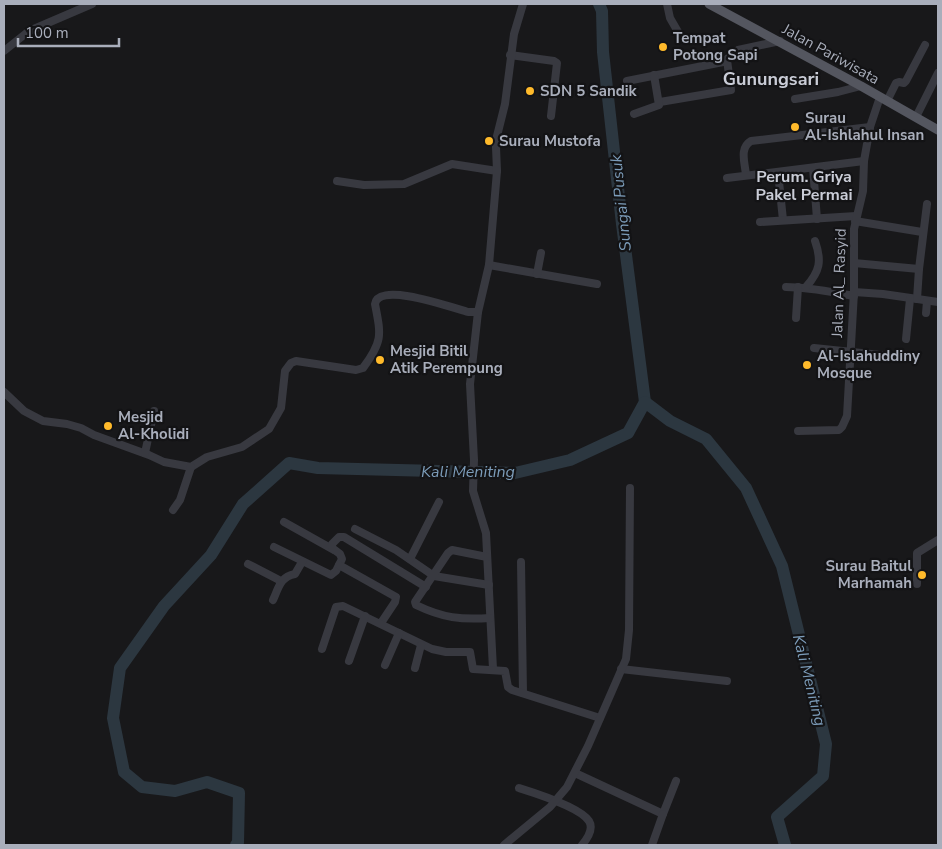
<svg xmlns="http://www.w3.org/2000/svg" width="942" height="849" font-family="'Nunito Sans',sans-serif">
  <rect width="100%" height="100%" fill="#18181a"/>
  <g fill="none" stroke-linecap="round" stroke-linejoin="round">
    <g stroke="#2c3740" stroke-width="12">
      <path d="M599,4l3,7 1,41 19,172 23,178"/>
      <path d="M236,845l2,-2 1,-50 -32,-11 -32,9 -33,-4 -18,-15 -11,-54 7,-50 44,-62 47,-51 32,-51 46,-41 29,5 197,5 55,-13 58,-27 17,-31 25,19 36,18 40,49 36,78 44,178 -3,32 -46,41 8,28"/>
    </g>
    <g stroke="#383940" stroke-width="8">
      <path d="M667,4l3,14 11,19"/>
      <path d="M4,51l25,-20 63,-27"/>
      <path d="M510,55l44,6 3,2 -6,53"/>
      <path d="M627,81l96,-19 15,-12 42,-9"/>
      <path d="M795,99l43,-7 23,-6"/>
      <path d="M887,101l9,-18 3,-1 5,1 2,-2 19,-36"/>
      <path d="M660,102l71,-12 -4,-30"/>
      <path d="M634,114l25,-9 -5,-30"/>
      <path d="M916,117l22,-44"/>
      <path d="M813,168l4,51"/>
      <path d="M778,172l5,48"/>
      <path d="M746,175c-1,-12 -7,-27 5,-34l119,-14"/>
      <path d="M727,178l137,-17"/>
      <path d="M337,181l27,4 40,-1 48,-20 45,7"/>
      <path d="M855,221l67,11"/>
      <path d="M760,222l96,-6"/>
      <path d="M854,263l65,6"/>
      <path d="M489,265l108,19"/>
      <path d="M537,274l4,-21"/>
      <path d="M786,287c23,0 45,5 68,9"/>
      <path d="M806,287c14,-16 16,-26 9,-46"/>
      <path d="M854,292l29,2 55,8"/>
      <path d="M917,299l2,-30 8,-65"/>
      <path d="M478,312l-8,72 4,76 -1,31 13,42 7,136"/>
      <path d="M926,313l1,-12"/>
      <path d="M796,318l2,-31"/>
      <path d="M906,339l4,-40"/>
      <path d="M814,348l76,8"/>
      <path d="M4,392l20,19 19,10 24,3 14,4 13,7 55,20 15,7 27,5 16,-10 35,-10 27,-18 12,-21 4,-37 6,-8 5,-2 60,9 7,-2c20,-27 18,-33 12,-64 3,-23 78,4 93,8h10l11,-47 8,-94 -1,-24 1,-11 8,-32 9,-70 9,-30"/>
      <path d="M798,431l41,-1 3,-3 5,-11 7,-124v-63l9,-38 1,-30 6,-34 10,-30"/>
      <path d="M145,453l9,-42"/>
      <path d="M173,510l7,-10 11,-33"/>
      <path d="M284,522l50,28"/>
      <path d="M355,529l41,21 38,26 55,9"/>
      <path d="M274,547l57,28 5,-4 6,-12 -2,-5 -8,-6v-4l7,-7h5l82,50"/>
      <path d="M487,557l-35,-7 -4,3 -33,49 1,3c27,13 45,15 74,13"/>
      <path d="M410,559l29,-57"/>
      <path d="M521,562l2,131"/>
      <path d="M248,564l33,17"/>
      <path d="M339,565l57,32 -1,5 -14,21"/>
      <path d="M917,584v-31l21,-13"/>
      <path d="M273,600c6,-13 7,-23 22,-26l7,-12"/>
      <path d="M322,649l14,-42 7,-1 89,43 14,3h24l3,17 32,2 3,16 4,3 88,28"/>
      <path d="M349,661l16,-45"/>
      <path d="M385,665l14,-32"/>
      <path d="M415,668l6,-23"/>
      <path d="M621,669l106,12"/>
      <path d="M575,773l88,41 13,-33"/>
      <path d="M519,788c16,5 61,19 70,33 5,8 -2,18 -7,24"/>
      <path d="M504,845l46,-38 17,-20 21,-41 38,-87 3,-29 1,-142"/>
      <path d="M652,845l11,-31"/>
    </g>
    <path stroke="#54565f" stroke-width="9" d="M709,4l152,82 77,44"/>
  </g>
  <g fill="#ffba2b" stroke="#131315" stroke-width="2">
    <circle cx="663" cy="47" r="5"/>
    <circle cx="530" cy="91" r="5"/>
    <circle cx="795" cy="127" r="5"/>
    <circle cx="489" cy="141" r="5"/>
    <circle cx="380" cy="360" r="5"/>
    <circle cx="807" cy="365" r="5"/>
    <circle cx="108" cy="426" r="5"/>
    <circle cx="922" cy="575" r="5"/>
  </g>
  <g text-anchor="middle" stroke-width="4.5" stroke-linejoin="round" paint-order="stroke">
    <g font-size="15" font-weight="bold" fill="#a9aebb" stroke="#131315" text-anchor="start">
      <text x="673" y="43">Tempat<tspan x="673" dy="17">Potong Sapi</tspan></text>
      <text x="540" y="96">SDN 5 Sandik</text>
      <text x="805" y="123">Surau<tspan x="805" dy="17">Al-Ishlahul Insan</tspan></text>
      <text x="499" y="146">Surau Mustofa</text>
      <text x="390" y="356">Mesjid Bitil<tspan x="390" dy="17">Atik Perempung</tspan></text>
      <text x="817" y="361">Al-Islahuddiny<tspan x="817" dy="17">Mosque</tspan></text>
      <text x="118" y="422">Mesjid<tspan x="118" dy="17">Al-Kholidi</tspan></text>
      <text x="912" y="571" text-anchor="end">Surau Baitul<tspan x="912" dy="17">Marhamah</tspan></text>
    </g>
    <g font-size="15" fill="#a9aebb" stroke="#131315">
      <text transform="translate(831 54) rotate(29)" y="5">Jalan Pariwisata</text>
      <text transform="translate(839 283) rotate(-88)" y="5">Jalan Al_ Rasyid</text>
    </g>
    <g font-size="16" font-weight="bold" fill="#cacdd7" stroke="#131315">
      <text x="804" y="182">Perum. Griya<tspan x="804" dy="18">Pakel Permai</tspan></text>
    </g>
    <g font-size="16" font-style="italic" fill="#7c9cb9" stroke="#131315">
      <text transform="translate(620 203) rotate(-96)" y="6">Sungai Pusuk</text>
      <text x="468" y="477">Kali Meniting</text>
      <text transform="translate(810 680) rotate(76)" y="6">Kali Meniting</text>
    </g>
    <g font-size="18" font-weight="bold" fill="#cacdd7" stroke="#131315">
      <text x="771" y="85">Gunungsari</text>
    </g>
  </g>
  <rect width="942" height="849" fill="none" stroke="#a9aebb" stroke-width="10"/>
  <path d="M18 38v8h101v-8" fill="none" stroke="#a9aebb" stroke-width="2.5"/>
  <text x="25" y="38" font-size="15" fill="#a9aebb" stroke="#131315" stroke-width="4" paint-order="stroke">100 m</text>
</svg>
